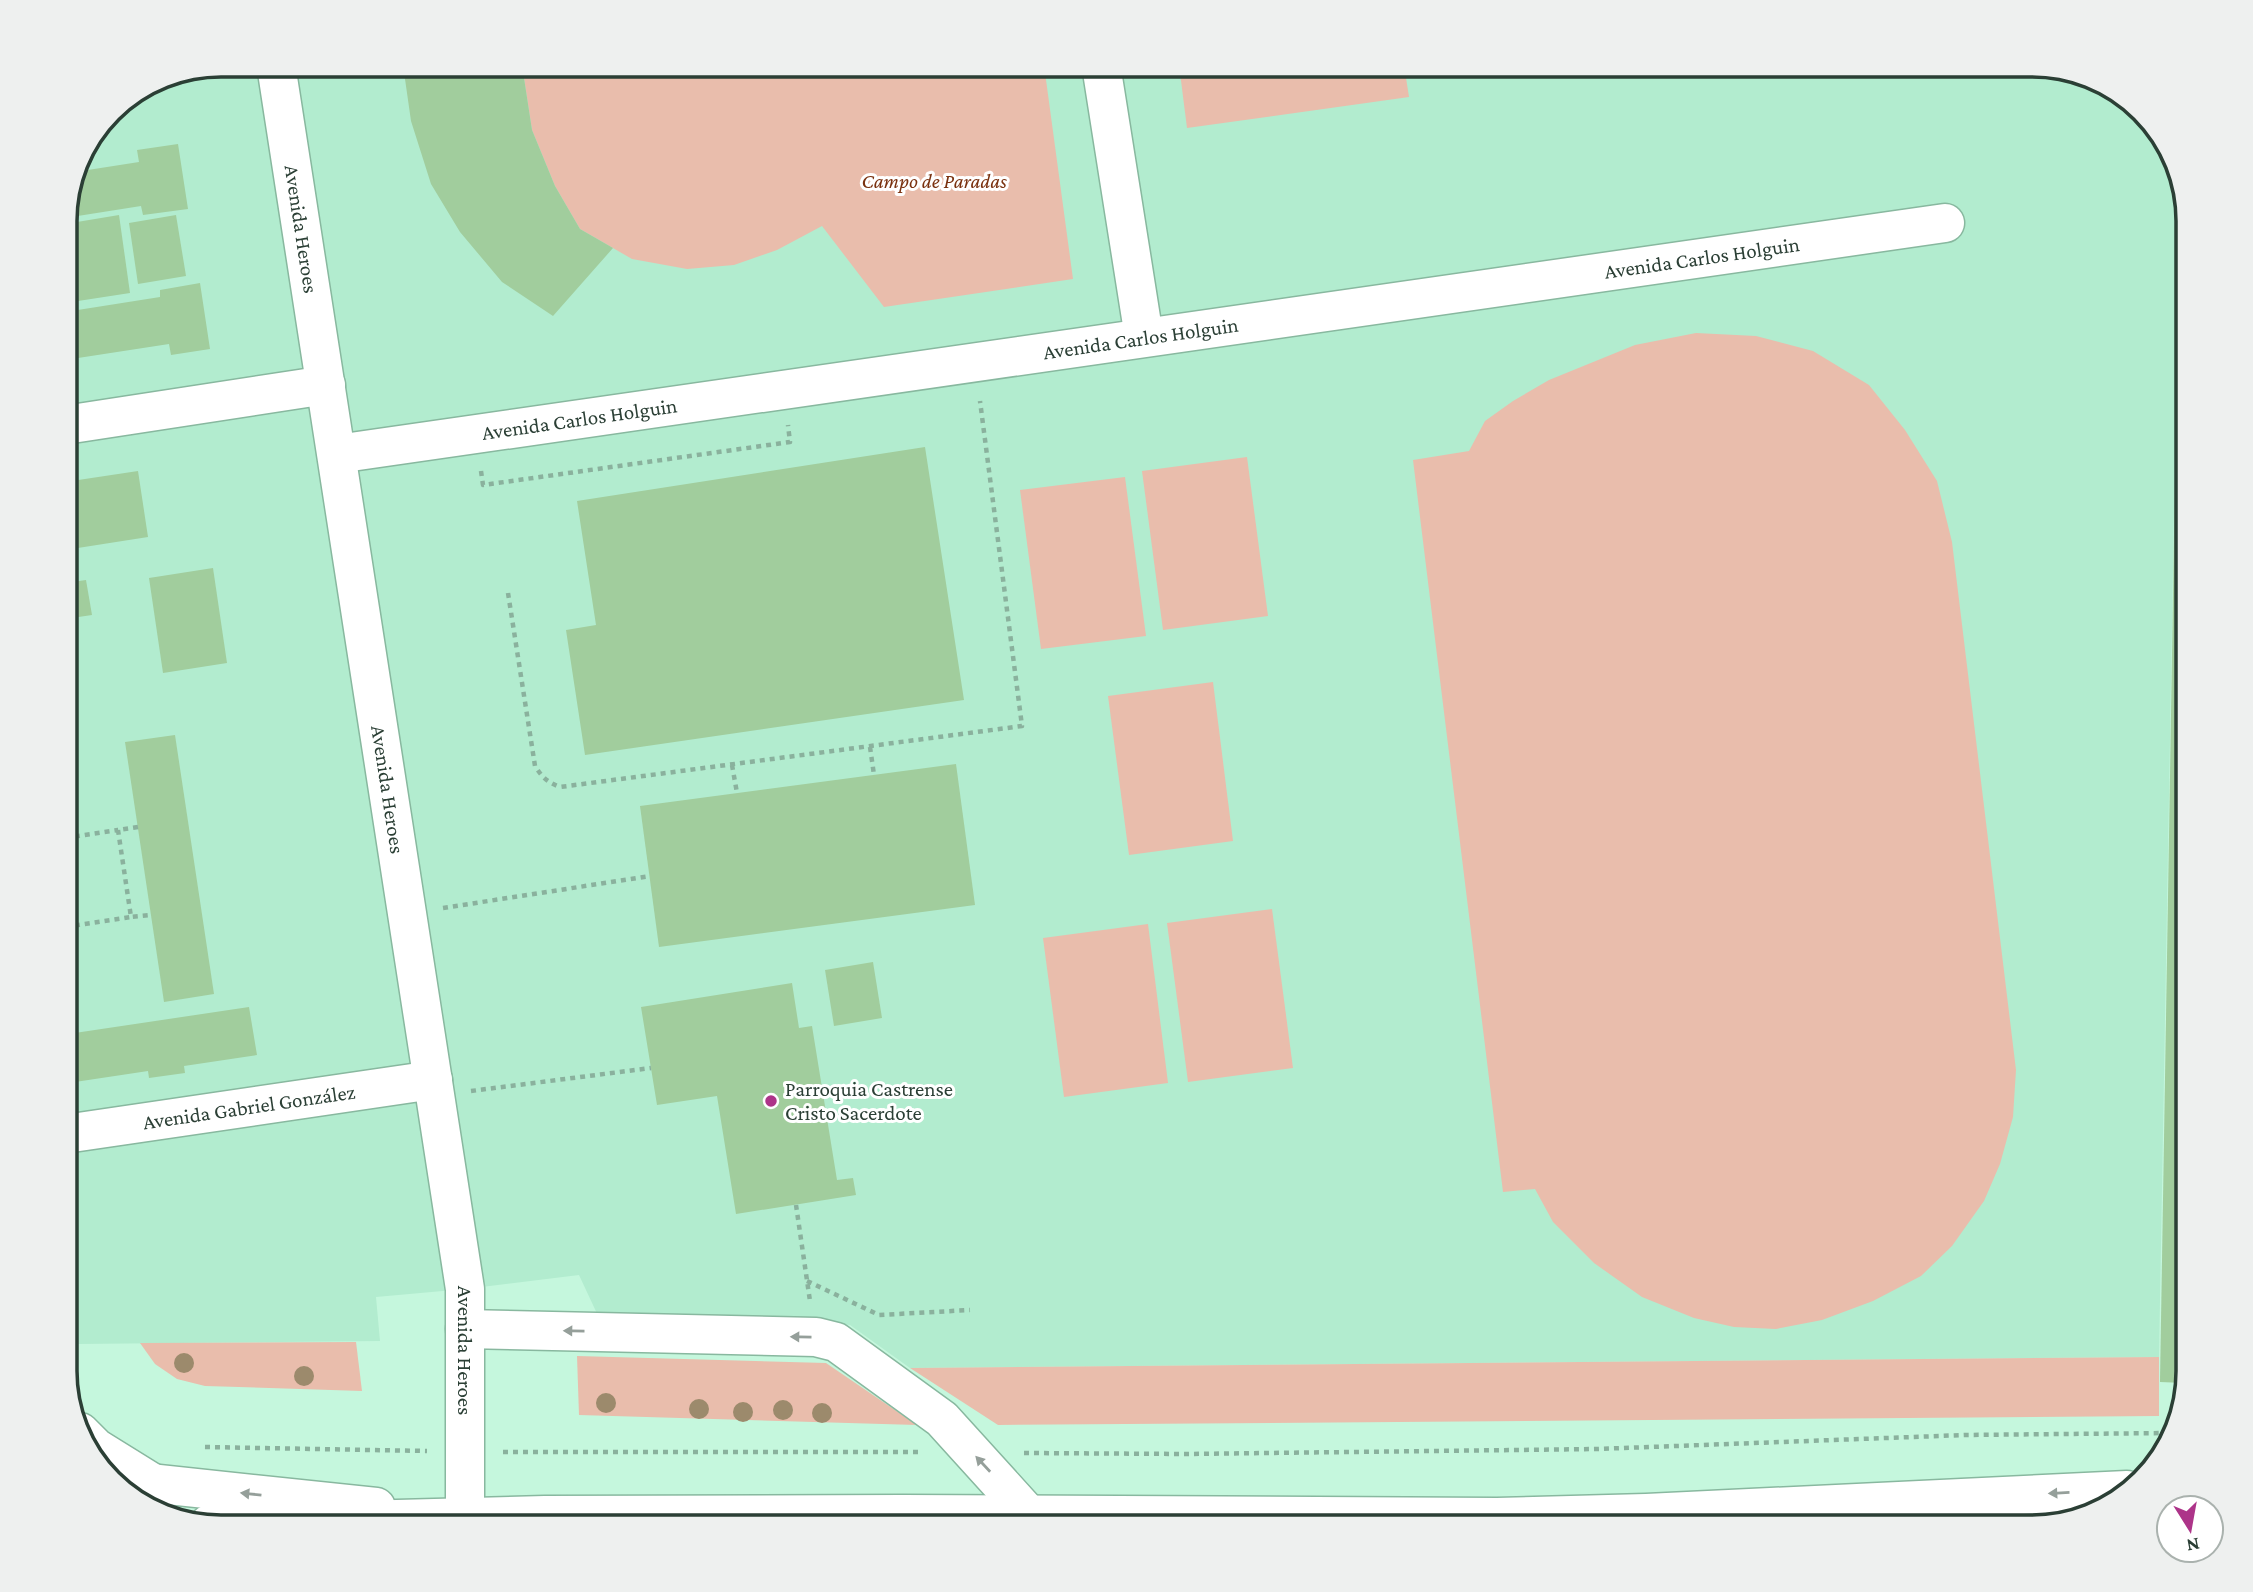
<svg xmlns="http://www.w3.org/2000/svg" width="2253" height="1592" font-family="'Crimson Pro',serif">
  <rect width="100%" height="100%" fill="#c5f7dd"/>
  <path fill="#b2eccf" d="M221,65h1812l94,32 45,54 16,69v11h-9l-20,1126 -1249,11 -60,-43 -37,-4 -213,-1 -21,-45 -114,14 -89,8 4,44 -302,3 -13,-73v-1061l16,-58 37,-48 43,-28z"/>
  <g fill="#e9bdac">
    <path d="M522,65h522l29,214 -189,28 -62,-81 -45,24 -43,15 -47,4 -55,-10 -52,-30 -25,-43 -23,-56z"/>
    <path d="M1179,65h225l5,32 -222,31z"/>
    <path d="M1696,333l60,3 57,15 56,34 36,45 32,51 15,61 64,528 -3,47 -13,47 -16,37 -32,45 -31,30 -48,25 -51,19 -46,9 -42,-2 -40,-9 -52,-21 -48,-34 -41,-41 -18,-33 -32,3 -90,-732 56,-9 16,-30 28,-20 36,-21 86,-35z"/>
    <path d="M1247,457l21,159 -105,14 -21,-159z"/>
    <path d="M1125,477l21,159 -105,13 -21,-159z"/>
    <path d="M1213,682l20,159 -104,14 -21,-159z"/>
    <path d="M1272,909l21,159 -105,14 -21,-159z"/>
    <path d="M1148,924l20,159 -104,14 -21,-159z"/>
    <path d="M356,1342l6,49 -157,-5 -28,-7 -22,-15 -15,-21z"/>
    <path d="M577,1356l249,7 91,62 -338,-10z"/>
    <path d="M2159,1357v59l-1161,9 -88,-57z"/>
  </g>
  <g fill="#a1cd9d">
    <path d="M403,65h119l10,65 23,56 25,43 33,19 -60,68 -51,-34 -42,-50 -29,-48 -20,-63z"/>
    <path d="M178,144l10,65 -45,6 -2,-9 -76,12v-8l10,-38 64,-10 -2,-12z"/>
    <path d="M119,215l11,78 -65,10v-79z"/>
    <path d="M176,215l10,61 -48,8 -9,-61z"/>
    <path d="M2179,231h9v1141l-4,11 -24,-1z"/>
    <path d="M200,283l10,66 -39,6 -2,-11 -104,16v-48l95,-15v-7z"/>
    <path d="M925,447l39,253 -379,55 -19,-125 30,-5 -19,-124z"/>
    <path d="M138,471l10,66 -83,13v-68z"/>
    <path d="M213,568l14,95 -64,10 -14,-95z"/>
    <path d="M86,580l6,35 -27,4v-36z"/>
    <path d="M175,735l39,259 -50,8 -39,-260z"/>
    <path d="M956,764l19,141 -316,42 -19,-141z"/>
    <path d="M873,962l9,56 -48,8 -9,-56z"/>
    <path d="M792,983l7,45 13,-2 25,154 16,-2 3,17 -120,19 -19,-118 -60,9 -16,-98z"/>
    <path d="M249,1007l8,48 -73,11 1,7 -36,5 -1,-7 -73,11 -7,-48z"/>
    <path d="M66,1199l9,50 -10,2v-51z"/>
  </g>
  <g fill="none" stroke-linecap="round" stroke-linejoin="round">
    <g stroke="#88b89f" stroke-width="41">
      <g id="minor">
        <path id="s1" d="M276,65l189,1224v227"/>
        <path d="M1101,65l43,272"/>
        <path d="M65,425l261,-40"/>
        <path id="s2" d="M337,454l1608,-231"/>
        <path id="s3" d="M65,1134l368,-54"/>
        <path d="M465,1329l351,8 20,5 106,77 87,96"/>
        <path d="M80,1432l16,16 58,36"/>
      </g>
    </g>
    <g stroke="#88b89f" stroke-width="41">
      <path id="major" d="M112,1479l264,28"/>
    </g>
    <g stroke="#88b89f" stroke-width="41">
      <path id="highway" d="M209,1524l336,-9 358,-1 594,3 149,-4 481,-23"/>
    </g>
    <g stroke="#8ab19d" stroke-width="4.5" stroke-dasharray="5 5" stroke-linecap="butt">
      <path d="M481,471l2,14 307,-43 -2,-17"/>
      <path d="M508,593l27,173c7,11 12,16 25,21l462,-61 -42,-325"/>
      <path d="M870,747l4,28"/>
      <path d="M732,765l5,28"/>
      <path d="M138,827l-20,3 13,87 20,-2"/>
      <path d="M65,838l53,-8"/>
      <path d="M443,908l207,-32"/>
      <path d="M65,927l66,-10"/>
      <path d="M471,1091l180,-23"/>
      <path d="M796,1205l14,96"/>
      <path d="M807,1281l72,34 91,-5"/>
      <path d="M205,1447l222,4"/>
      <path d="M503,1452h418"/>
      <path d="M1024,1453l161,1 412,-5 368,-14 202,-2"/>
    </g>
    <use href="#minor" stroke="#fff" stroke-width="38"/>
    <use href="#major" stroke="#fff" stroke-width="38"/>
    <use href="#highway" stroke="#fff" stroke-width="38"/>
  </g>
  <g fill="#9c8a6c">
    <circle cx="184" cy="1363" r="10"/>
    <circle cx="304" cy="1376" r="10"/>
    <circle cx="606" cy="1403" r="10"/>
    <circle cx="699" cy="1409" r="10"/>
    <circle cx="783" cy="1410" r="10"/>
    <circle cx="743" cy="1412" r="10"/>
    <circle cx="822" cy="1413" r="10"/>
  </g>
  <defs><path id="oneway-solid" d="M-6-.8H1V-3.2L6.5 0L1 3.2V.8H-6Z" transform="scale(1.75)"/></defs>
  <g fill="#959f9a">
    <use href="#oneway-solid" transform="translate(574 1331) rotate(-179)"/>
    <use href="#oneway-solid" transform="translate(801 1337) rotate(-179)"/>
    <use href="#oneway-solid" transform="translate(983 1464) rotate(-133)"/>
    <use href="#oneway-solid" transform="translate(2059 1493) rotate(177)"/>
    <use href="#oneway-solid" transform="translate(251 1494) rotate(-174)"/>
  </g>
  <circle fill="#ad3489" stroke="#fff" stroke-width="2.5" cx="771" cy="1101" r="7"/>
  <g text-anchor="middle" stroke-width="6" stroke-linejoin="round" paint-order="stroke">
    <g font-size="21" font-style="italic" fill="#7a310f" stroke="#fff">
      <text x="934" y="188">Campo de Paradas</text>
    </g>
    <g font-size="21" fill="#2b3f35" stroke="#fff">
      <text dy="7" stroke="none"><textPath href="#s1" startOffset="166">Avenida Heroes</textPath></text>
      <text dy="7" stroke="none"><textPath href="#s2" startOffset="1379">Avenida Carlos Holguin</textPath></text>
      <text dy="7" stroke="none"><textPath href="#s2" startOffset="812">Avenida Carlos Holguin</textPath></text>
      <text dy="7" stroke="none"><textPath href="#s2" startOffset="245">Avenida Carlos Holguin</textPath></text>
      <text dy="7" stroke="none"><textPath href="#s1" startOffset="733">Avenida Heroes</textPath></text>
      <text dy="7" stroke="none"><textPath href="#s3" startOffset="186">Avenida Gabriel González</textPath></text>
      <text dy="7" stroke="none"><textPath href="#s1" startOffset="1300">Avenida Heroes</textPath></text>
    </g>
    <g font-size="21" fill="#2b3f35" stroke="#fff" text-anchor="start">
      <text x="785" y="1096">Parroquia Castrense<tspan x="785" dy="24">Cristo Sacerdote</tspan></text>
    </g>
  </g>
  <path d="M0 0H2253V1592H0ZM221 77H2032A144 144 0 0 1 2176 221V1371A144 144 0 0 1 2032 1515H221A144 144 0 0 1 77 1371V221A144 144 0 0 1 221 77Z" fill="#eef0ef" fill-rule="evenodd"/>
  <path fill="none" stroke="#2b3f35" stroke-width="3.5" d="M221 77H2032A144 144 0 0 1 2176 221V1371A144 144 0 0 1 2032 1515H221A144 144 0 0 1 77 1371V221A144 144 0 0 1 221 77Z"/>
  <g transform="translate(2190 1529) rotate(169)"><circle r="33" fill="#ffffff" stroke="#aab2ae" stroke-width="2"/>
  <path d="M0-5L12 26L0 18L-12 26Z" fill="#ad3489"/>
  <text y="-10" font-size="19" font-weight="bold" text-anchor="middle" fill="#2b3f35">N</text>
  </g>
</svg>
